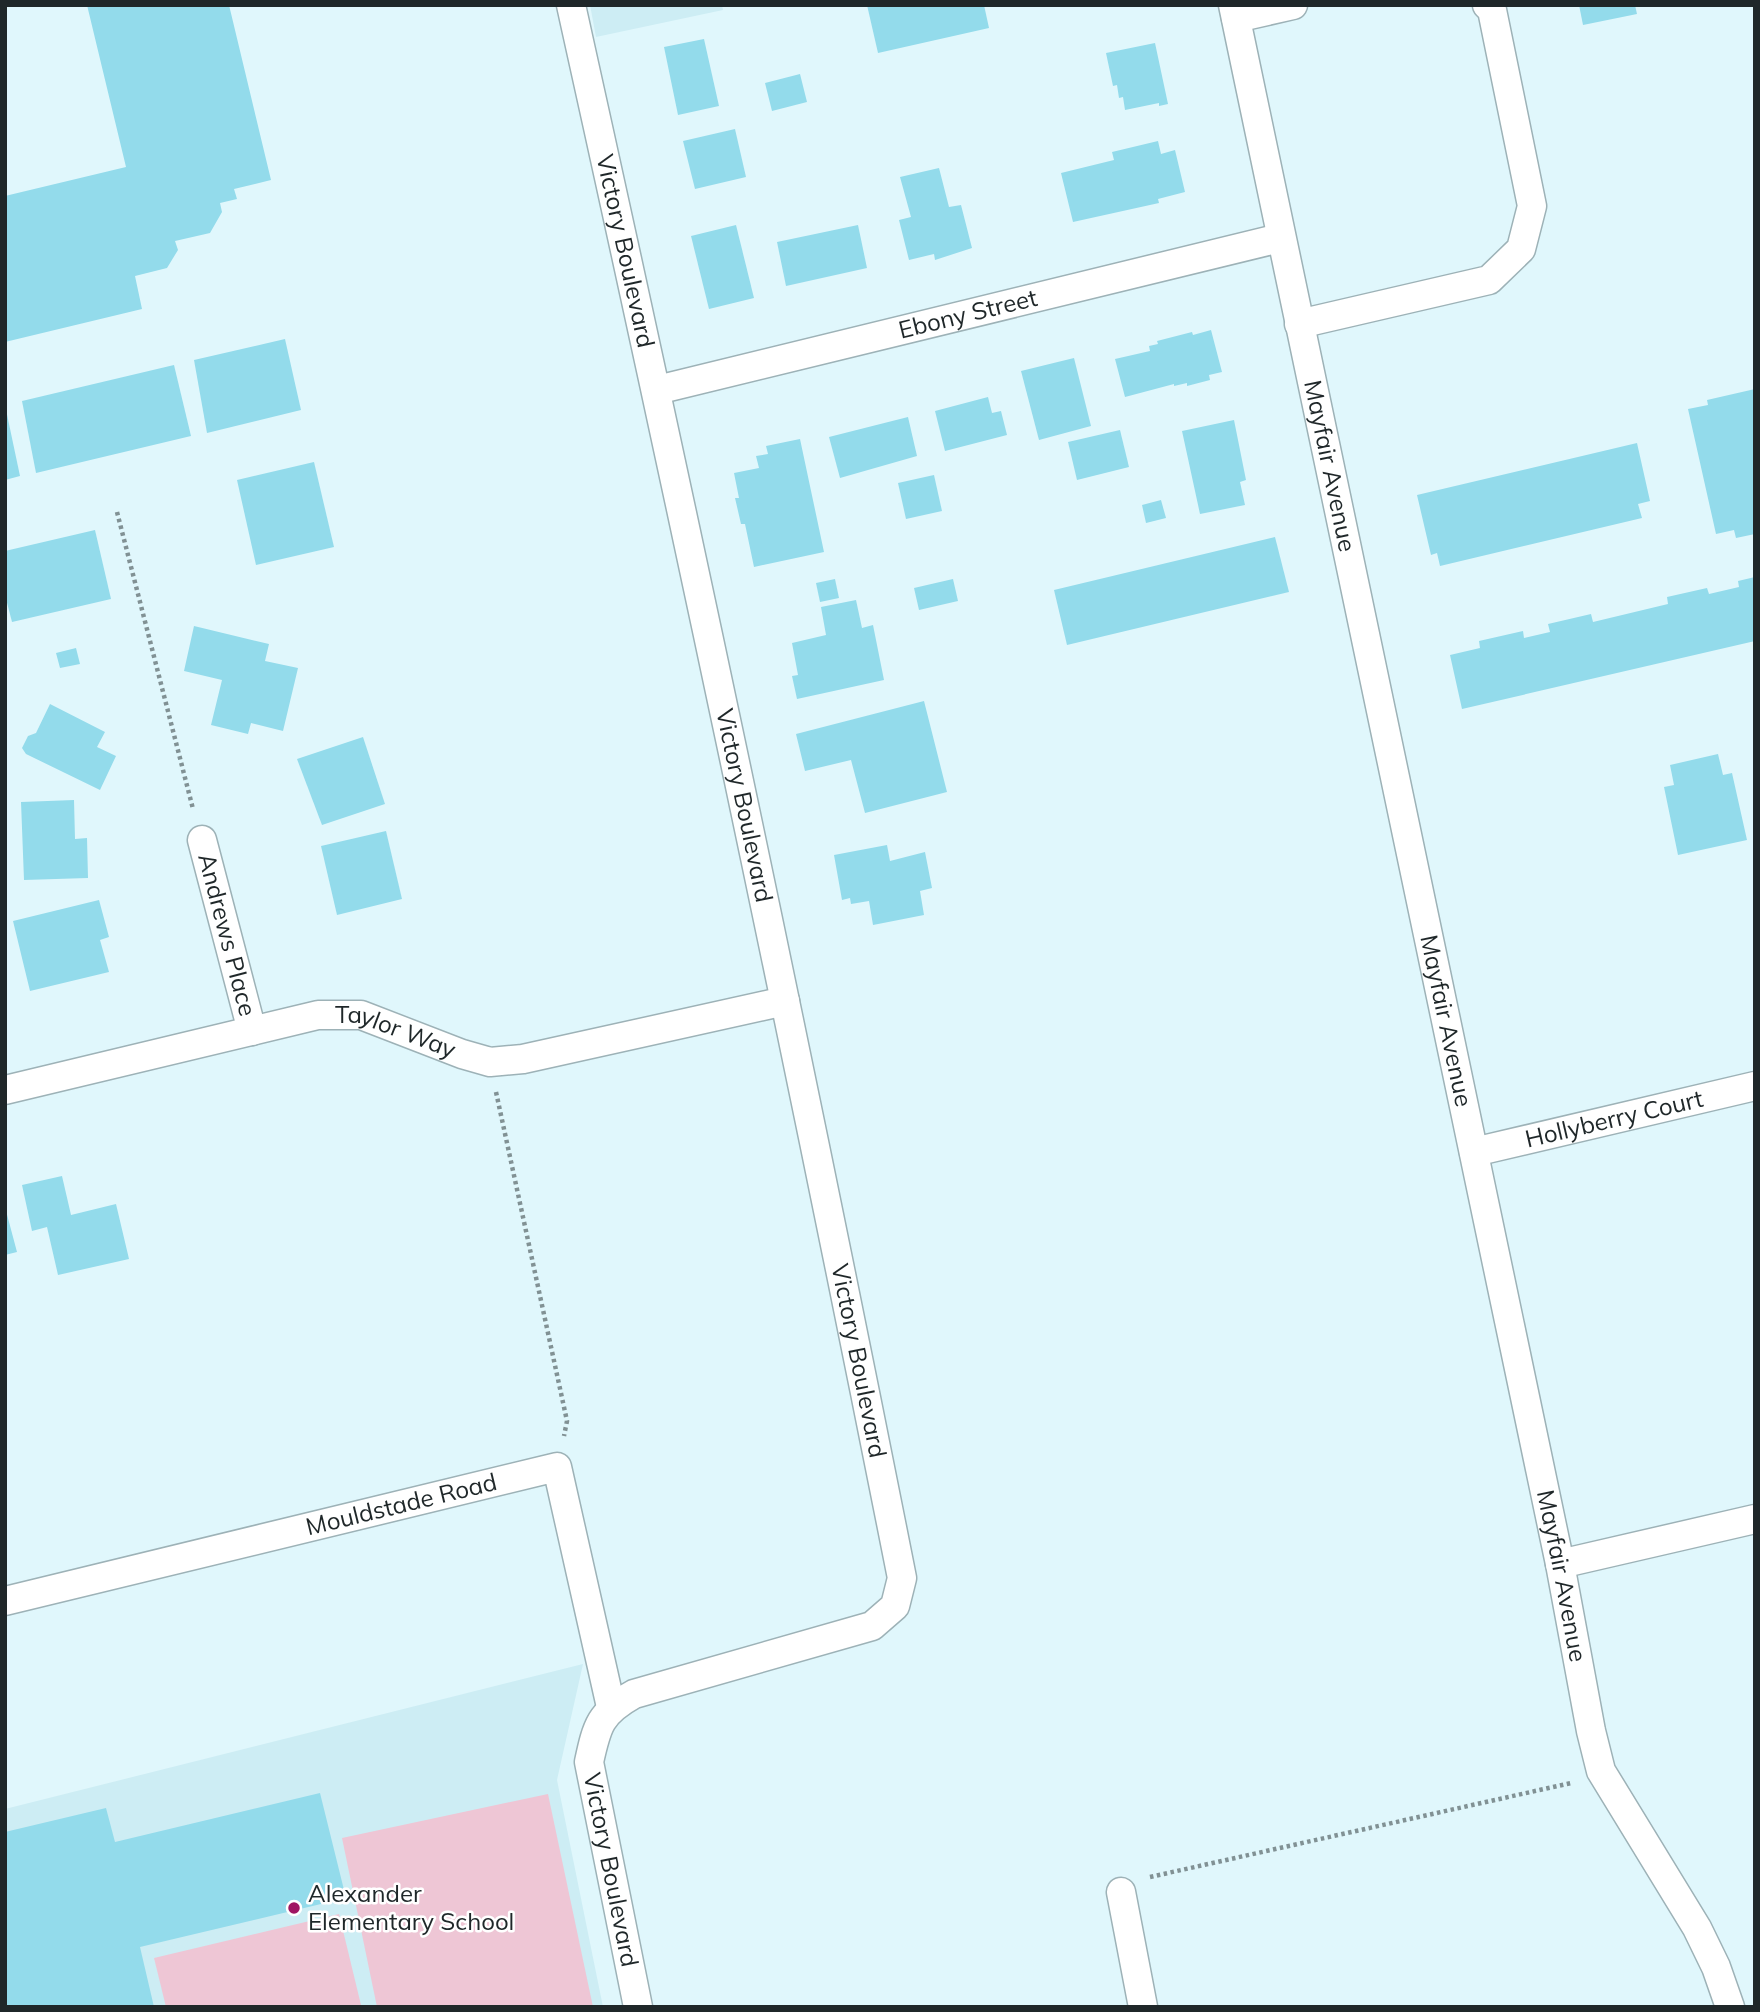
<svg xmlns="http://www.w3.org/2000/svg" width="1760" height="2012" font-family="Mulish,sans-serif">
  <rect width="100%" height="100%" fill="#e0f7fc"/>
  <g fill="#cdedf4">
    <path d="M590,5h132l1,5 -127,27z"/>
    <path d="M583,1664l-26,116 46,227h-598v-198z"/>
  </g>
  <g fill="#eec6d5">
    <path d="M548,1794l45,213h-216l-35,-169z"/>
    <path d="M339,1914l22,91 -195,2 -12,-49z"/>
  </g>
  <g fill="#93dbeb">
    <path d="M87,5h142l42,175 -37,9 3,10 -17,4 2,9 -12,21 -35,8 3,9 -11,18 -32,8 7,33 -137,33v-146l121,-29z"/>
    <path d="M867,5h117l5,23 -111,25z"/>
    <path d="M1579,5h56l2,9 -54,11z"/>
    <path d="M704,39l15,67 -41,9 -14,-68z"/>
    <path d="M1155,43l13,61 -9,2v-3l-34,7 -2,-13 -4,1 -2,-13 -4,1 -7,-33z"/>
    <path d="M800,74l7,28 -35,9 -7,-28z"/>
    <path d="M735,129l11,48 -51,12 -12,-48z"/>
    <path d="M1158,141l3,13 14,-4 10,42 -27,7 1,4 -86,19 -12,-49 53,-13 -2,-8z"/>
    <path d="M939,168l10,39 12,-2 11,43 -37,12 -1,-6 -25,6 -10,-40 12,-3 -11,-40z"/>
    <path d="M736,225l18,73 -45,11 -18,-73z"/>
    <path d="M858,225l9,43 -81,18 -9,-44z"/>
    <path d="M1211,330l11,42 -13,3 1,5 -23,6v-3l-13,3v-2l-49,13 -10,-38 35,-8 -1,-5 9,-2 -1,-3 35,-9 1,3z"/>
    <path d="M285,339l16,71 -94,23 -13,-73z"/>
    <path d="M1074,358l17,68 -52,14 -18,-69z"/>
    <path d="M174,365l17,71 -155,37 -14,-72z"/>
    <path d="M1755,389v145l-19,4 -2,-8 -18,4 -28,-125 20,-4 -1,-5z"/>
    <path d="M988,397l4,16 9,-2 6,24 -62,16 -10,-40z"/>
    <path d="M5,405l15,71 -15,4z"/>
    <path d="M908,417l9,39 -77,22 -11,-41z"/>
    <path d="M1234,420l12,60 -6,2 5,23 -45,9 -18,-83z"/>
    <path d="M1120,430l9,37 -52,13 -9,-38z"/>
    <path d="M800,439l24,113 -70,15 -9,-43h-4l-6,-26h4l-5,-25 25,-5 -3,-12 12,-2 -2,-8z"/>
    <path d="M1637,443l13,58 -12,3 4,14 -202,48 -3,-13 -6,2 -14,-60z"/>
    <path d="M314,462l20,85 -78,18 -19,-85z"/>
    <path d="M934,475l8,36 -36,8 -8,-36z"/>
    <path d="M1161,500l5,18 -20,5 -4,-18z"/>
    <path d="M95,530l16,69 -99,23 -7,-27v-44z"/>
    <path d="M1275,537l14,55 -222,53 -13,-55z"/>
    <path d="M1755,577v64l-293,68 -12,-54 30,-7 -1,-7 44,-10 1,7 26,-6 -2,-8 43,-10 2,8 75,-18 -1,-7 40,-9 2,6 30,-7 -1,-6z"/>
    <path d="M835,579l4,19 -19,4 -4,-19z"/>
    <path d="M953,579l5,22 -39,9 -5,-22z"/>
    <path d="M856,600l6,28 11,-3 11,55 -87,19 -5,-23 6,-1 -6,-32 34,-8 -5,-28z"/>
    <path d="M194,626l75,18 -4,17 33,7 -15,63 -32,-8 -3,11 -37,-9 11,-45 -38,-9z"/>
    <path d="M76,648l4,16 -20,4 -4,-15z"/>
    <path d="M924,701l23,91 -82,21 -14,-53 -46,11 -9,-37z"/>
    <path d="M50,704l55,28 -8,15 19,9 -16,34 -74,-36 -4,-6 6,-12 8,-3z"/>
    <path d="M363,737l22,67 -63,21 -25,-66z"/>
    <path d="M1718,754l5,21 9,-2 15,67 -69,15 -14,-68 10,-2 -4,-20z"/>
    <path d="M74,800l1,39 12,-1 1,40 -64,2 -3,-78z"/>
    <path d="M386,831l16,68 -65,16 -16,-69z"/>
    <path d="M887,845l3,16 35,-9 7,36 -12,3 4,24 -51,10 -4,-24 -18,3 -1,-6 -8,2 -8,-45z"/>
    <path d="M99,900l10,37 -9,3 9,32 -79,19 -17,-70z"/>
    <path d="M62,1176l9,39 45,-11 13,55 -71,16 -11,-48 -15,4 -10,-46z"/>
    <path d="M5,1207l12,45 -12,3z"/>
    <path d="M320,1793l26,105 -206,49 14,60h-149v-175l101,-24 9,34z"/>
  </g>
  <g fill="none" stroke-linecap="round" stroke-linejoin="round">
    <g stroke="#9db2b7" stroke-width="31">
      <g id="minor">
        <path id="s1" d="M571,5c116,523 227,1048 331,1573l-7,28 -23,20 -238,68c-34,19 -37,31 -45,68l49,245"/>
        <path id="s2" d="M1233,5l327,1559 31,167 10,40 96,157 19,39 14,40"/>
        <path d="M1236,18l57,-13"/>
        <path d="M1299,324l190,-44 32,-31 11,-43 -40,-196 -5,-5"/>
        <path id="s3" d="M657,390l623,-152"/>
        <path id="s4" d="M202,840l50,191"/>
        <path id="s5" d="M5,1090l313,-75h43l101,39 28,8 33,-3 262,-58"/>
        <path id="s6" d="M1474,1152l281,-66"/>
        <path d="M1560,1564l195,-45"/>
        <path id="s7" d="M5,1601l552,-134 54,240"/>
        <path d="M1121,1892l22,115"/>
      </g>
    </g>
    <g stroke="#819194" stroke-width="4.5" stroke-dasharray="3.5 3.5" stroke-linecap="butt">
      <path d="M117,512l76,297"/>
      <path d="M496,1092l71,329 -3,15"/>
      <path d="M1150,1877l421,-94"/>
    </g>
    <use href="#minor" stroke="#fff" stroke-width="28"/>
  </g>
  <circle fill="#9f1562" stroke="#fff" stroke-width="2.5" cx="294" cy="1908" r="7"/>
  <g text-anchor="middle" stroke-width="5" stroke-linejoin="round" paint-order="stroke">
    <g font-size="24" fill="#1f2729" stroke="#fff">
      <text dy="8" stroke="none"><textPath href="#s1" startOffset="252">Victory Boulevard</textPath></text>
      <text dy="8" stroke="none"><textPath href="#s3" startOffset="320">Ebony Street</textPath></text>
      <text dy="8" stroke="none"><textPath href="#s2" startOffset="471">Mayfair Avenue</textPath></text>
      <text dy="8" stroke="none"><textPath href="#s1" startOffset="819">Victory Boulevard</textPath></text>
      <text dy="8" stroke="none"><textPath href="#s4" startOffset="98">Andrews Place</textPath></text>
      <text dy="8" stroke="none"><textPath href="#s2" startOffset="1038">Mayfair Avenue</textPath></text>
      <text dy="8" stroke="none"><textPath href="#s5" startOffset="402">Taylor Way</textPath></text>
      <text dy="8" stroke="none"><textPath href="#s6" startOffset="144">Hollyberry Court</textPath></text>
      <text dy="8" stroke="none"><textPath href="#s1" startOffset="1386">Victory Boulevard</textPath></text>
      <text dy="8" stroke="none"><textPath href="#s7" startOffset="408">Mouldstade Road</textPath></text>
      <text dy="8" stroke="none"><textPath href="#s2" startOffset="1605">Mayfair Avenue</textPath></text>
      <text dy="8" stroke="none"><textPath href="#s1" startOffset="2110">Victory Boulevard</textPath></text>
    </g>
    <g font-size="24" fill="#1f2729" stroke="#fff" text-anchor="start">
      <text x="308" y="1902">Alexander<tspan x="308" dy="28">Elementary School</tspan></text>
    </g>
  </g>
  <rect width="1760" height="2012" fill="none" stroke="#1f2729" stroke-width="14"/>
</svg>
